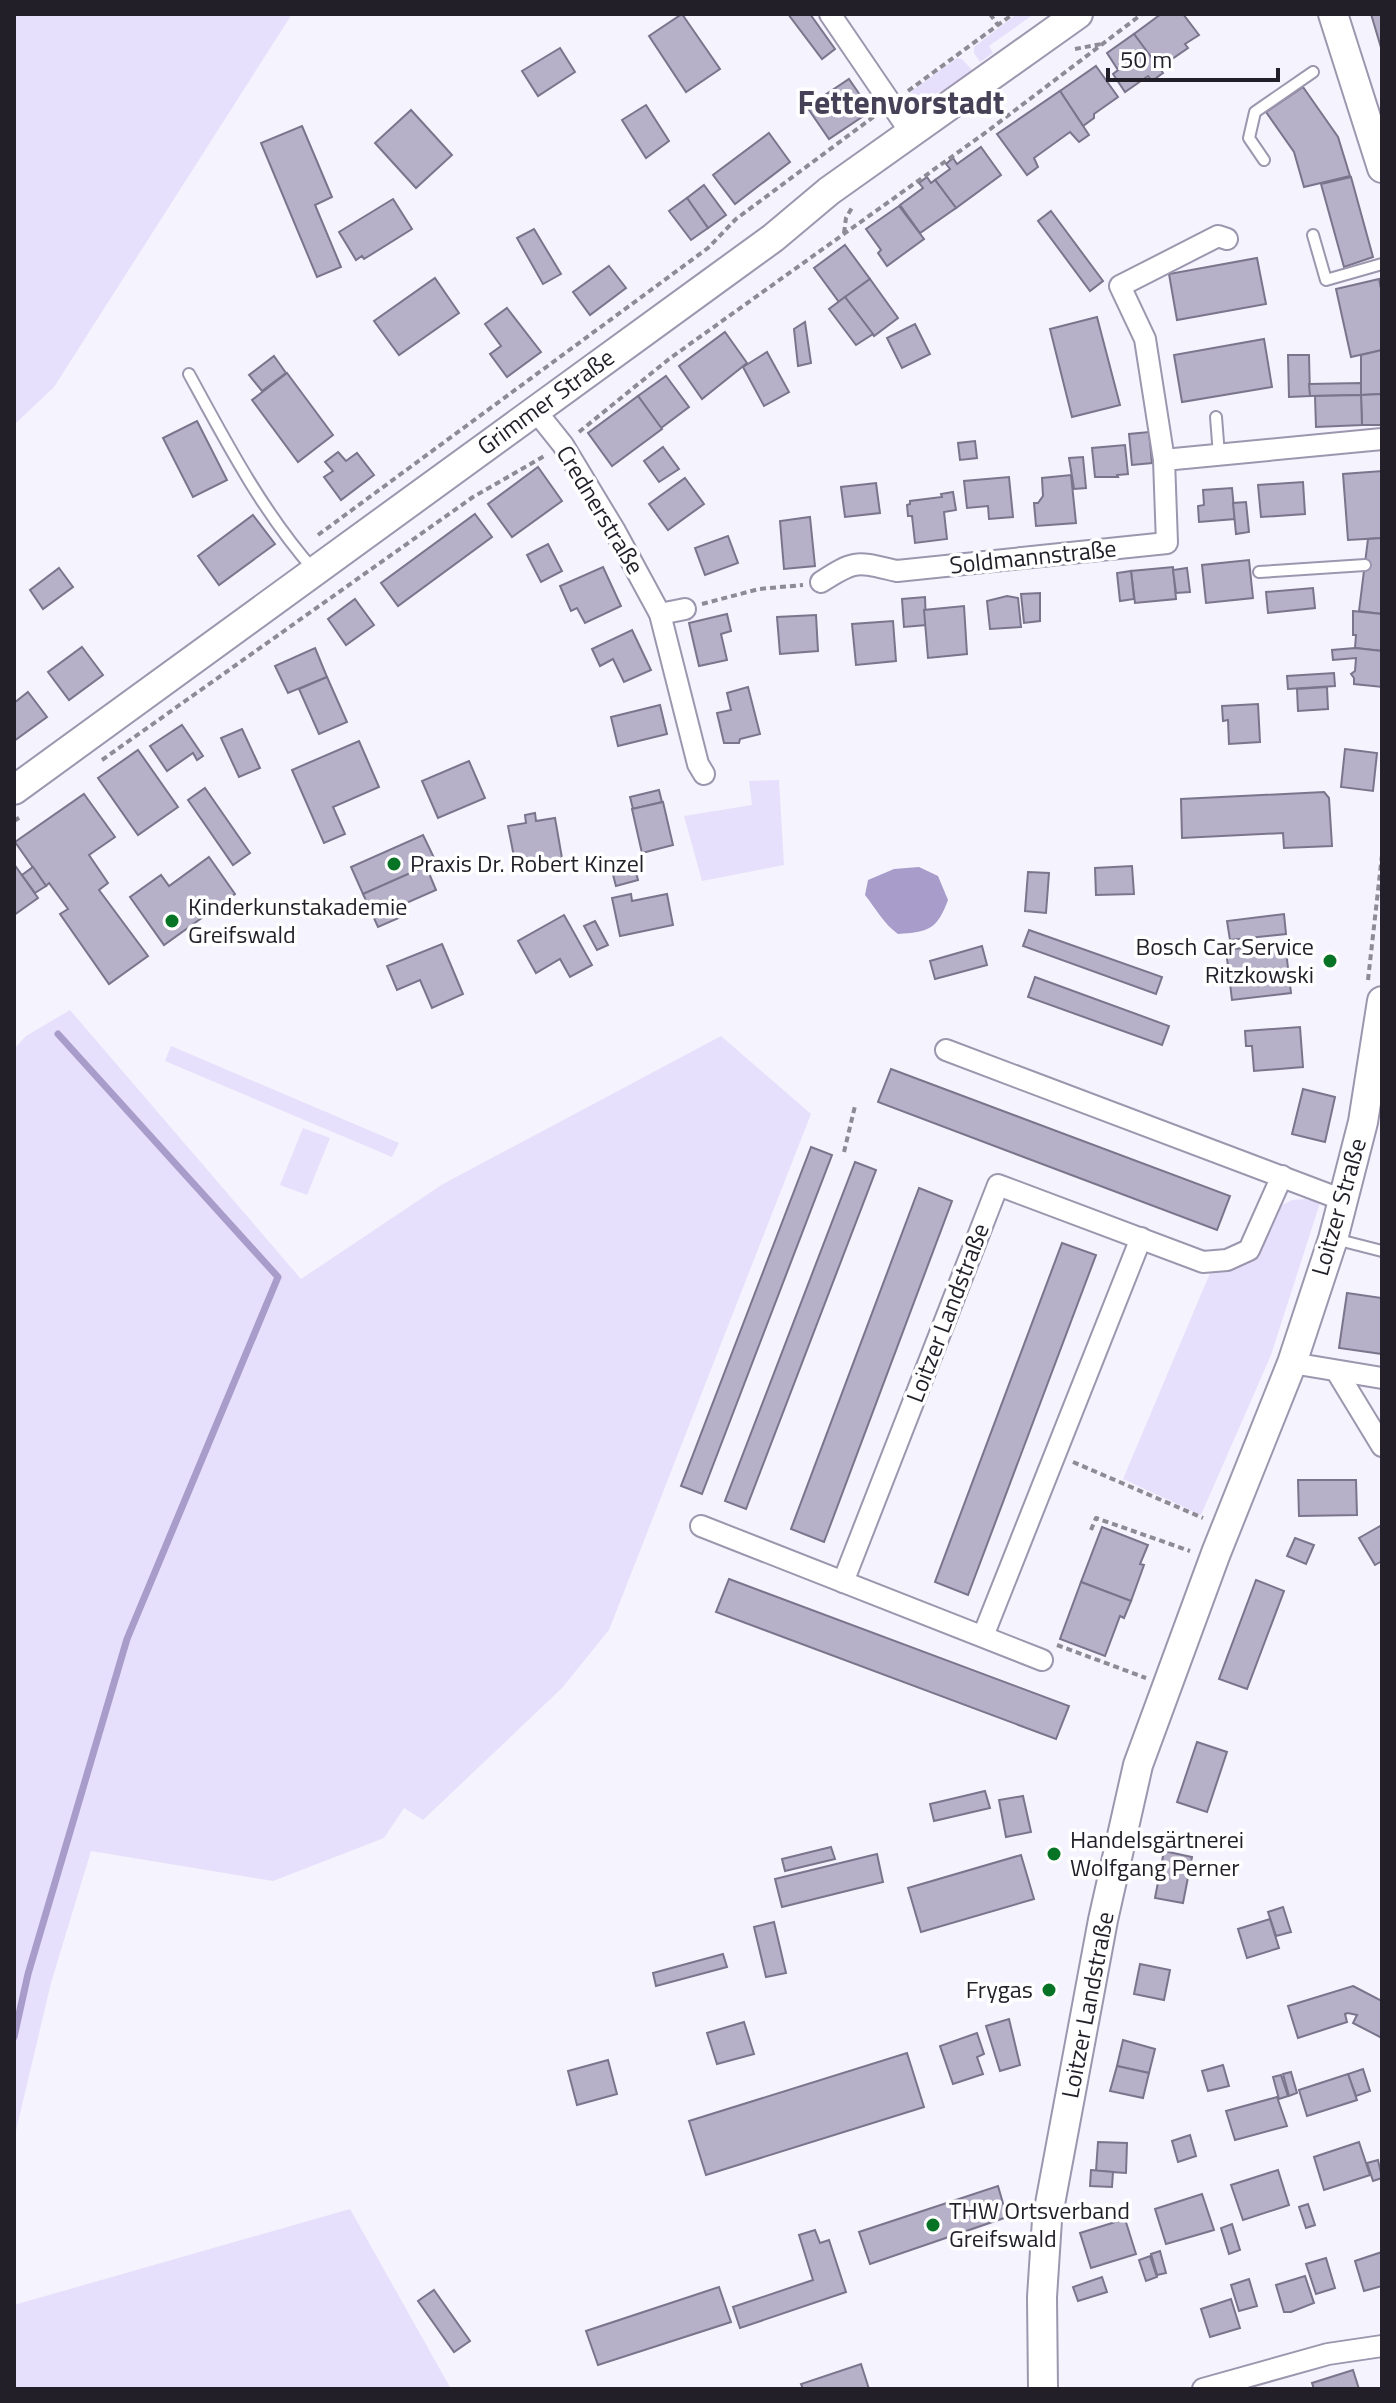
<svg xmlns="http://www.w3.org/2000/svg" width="1396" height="2403" font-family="'Titillium Web',sans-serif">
  <rect width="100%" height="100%" fill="#f5f3fd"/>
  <g fill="#e7e0fc">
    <path d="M14,14h278l-238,373 -40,38z"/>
    <path d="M1017,14h17l-45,32 4,7 -13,9 -6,-9v-6z"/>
    <path d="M957,58l5,1 10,11c-19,14 -38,33 -63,23z"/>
    <path d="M779,780l5,85 -82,16 -18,-65 68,-11 -3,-24z"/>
    <path d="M70,1010l231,269 142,-95 278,-148 90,78 -202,516 -47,58 -139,132 -19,-12 -20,30 -111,43 -182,-30 -40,132 -37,156v-1090l12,-13z"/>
    <path d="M171,1046l228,97 -7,14 -227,-96z"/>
    <path d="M303,1128l27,10 -23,57 -27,-10z"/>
    <path d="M1305,1199l15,4 -49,152 -70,160 -78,-36 90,-213 56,-40 13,-21 10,-5z"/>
    <path d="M350,2209l101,180h-437v-84z"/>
  </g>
  <path fill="#a89cca" d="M919,867l19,9 10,24c-11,30 -20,32 -50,34 -15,-11 -21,-24 -33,-39l3,-15 26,-11z"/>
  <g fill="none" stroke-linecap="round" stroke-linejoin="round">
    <path stroke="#a89cca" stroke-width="7" d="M14,2037l14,-63 99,-335 151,-362 -220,-243"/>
  </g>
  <g fill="#b6b0c9" stroke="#7a758c" stroke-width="2">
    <path d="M682,14l38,55 -34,23 -37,-56z"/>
    <path d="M788,14h22l25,35 -13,10z"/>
    <path d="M1161,14h22l16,21 -14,9 3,4 -16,11 -2,-3 -14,9 -22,-31z"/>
    <path d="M1371,14h11v37z"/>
    <path d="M1134,34l29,39 -11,8 -4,-5 -23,16 -12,-18 5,-4 -11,-17z"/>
    <path d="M560,48l15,24 -37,24 -16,-25z"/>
    <path d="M1096,66l22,31 -24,17v4l-11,8 -23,-35z"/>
    <path d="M849,79l22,32 -42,28 -22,-32z"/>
    <path d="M1303,87l35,50 12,39 -46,11 -10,-35 -28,-40z"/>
    <path d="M1060,91l29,44 -10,7 -9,-10 -36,26 4,9 -11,8 -30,-41z"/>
    <path d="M646,105l23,36 -23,17 -24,-38z"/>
    <path d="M411,110l41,45 -36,33 -41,-45z"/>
    <path d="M302,126l30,71 -17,8 26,62 -24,10 -56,-134z"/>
    <path d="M769,133l21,29 -55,42 -22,-29z"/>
    <path d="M981,147l20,28 -45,33 -21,-28 15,-11 -4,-5 7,-6 4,6z"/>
    <path d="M927,177l4,6 4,-3 21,28 -36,25 -20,-28 23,-17 -4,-5z"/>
    <path d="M1351,177l22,80 -29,10 -23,-83z"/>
    <path d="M704,185l22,30 -18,13 -21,-30z"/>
    <path d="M687,198l21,30 -17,12 -22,-29z"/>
    <path d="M393,199l19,30 -48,30 -2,-3 -6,4 -17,-28z"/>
    <path d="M899,206l25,33 -37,27 -9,-13 3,-3 -15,-21z"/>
    <path d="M1051,211l52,70 -13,10 -52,-70z"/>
    <path d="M534,229l27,45 -18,10 -26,-46z"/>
    <path d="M845,245l25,34 -31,23 -25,-34z"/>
    <path d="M1257,258l9,46 -89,16 -8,-46z"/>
    <path d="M609,266l17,22 -36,27 -17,-23z"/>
    <path d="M435,278l24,35 -60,42 -25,-34z"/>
    <path d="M870,279l28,39 -24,18 -29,-39z"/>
    <path d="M1379,279l3,15v56l-31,7 -15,-68z"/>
    <path d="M845,297l28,37 -17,11 -27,-36z"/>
    <path d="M507,308l34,44 -34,25 -17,-23 11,-8 -16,-22z"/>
    <path d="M1097,317l23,88 -48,12 -22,-88z"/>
    <path d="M805,322l6,41 -13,3 -4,-37z"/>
    <path d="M915,324l15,30 -28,14 -15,-30z"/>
    <path d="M725,332l22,31 -45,36 -23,-33z"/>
    <path d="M1264,339l8,48 -90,15 -8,-47z"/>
    <path d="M1382,350v44l-21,1v-40z"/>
    <path d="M767,352l22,40 -25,14 -21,-39z"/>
    <path d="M1288,355h21l1,41 -21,1z"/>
    <path d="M274,356l12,17 -24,18 -13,-16z"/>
    <path d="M287,373l46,62 -35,27 -46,-62z"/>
    <path d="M666,376l23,31 -28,21 -23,-32z"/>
    <path d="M1361,383v12l-51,1 -1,-12z"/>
    <path d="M1382,394v31h-20l-1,-30z"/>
    <path d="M1361,395l1,30 -46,2 -1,-31z"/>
    <path d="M638,396l24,33 -50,37 -24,-33z"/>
    <path d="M197,421l30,59 -34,17 -30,-59z"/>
    <path d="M1149,432l3,31 -20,2 -3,-31z"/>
    <path d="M975,441l2,17 -17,2 -2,-17z"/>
    <path d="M1125,445l3,29 -11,1 1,2h-23l-3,-29z"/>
    <path d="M663,447l16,22 -20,13 -15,-21z"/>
    <path d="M338,452l8,9 11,-8 17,22 -33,25 -17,-23 9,-6 -8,-9z"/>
    <path d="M1083,457l3,31 -12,1 -5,-31z"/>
    <path d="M538,467l24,34 -50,36 -24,-33z"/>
    <path d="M1382,471v67l-34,2 -5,-66z"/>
    <path d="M1071,475l5,48 -40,3 -2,-23h4l5,-7 -1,-18z"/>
    <path d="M1009,477l4,40 -24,2 -1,-13 -21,2 -3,-27z"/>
    <path d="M685,478l19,26 -36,26 -19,-26z"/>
    <path d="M1303,482l2,32 -44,3 -3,-32z"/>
    <path d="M876,483l4,30 -35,4 -4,-30z"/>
    <path d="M1232,488l3,31 -36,3 -1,-16 6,-1 -1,-15z"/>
    <path d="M953,492l3,18 -12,2 3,27 -32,4 -3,-27h-4l-1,-11 3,-1v-3l32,-4 -1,-3z"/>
    <path d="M1246,502l3,30 -13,2 -3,-31z"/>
    <path d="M475,514l17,23 -94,69 -17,-23z"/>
    <path d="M253,515l22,29 -56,41 -21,-29z"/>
    <path d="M810,517l5,49 -31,3 -4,-48z"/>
    <path d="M728,536l10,27 -33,12 -10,-27z"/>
    <path d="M1382,538v76l-23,-3 9,-72z"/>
    <path d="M548,544l14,27 -21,11 -14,-27z"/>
    <path d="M1249,560l4,38 -47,5 -4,-38z"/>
    <path d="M603,567l18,39 -36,17 -8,-15 -6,3 -11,-25z"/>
    <path d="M1173,567l3,32 -41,4 -4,-32z"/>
    <path d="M59,568l14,19 -30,22 -13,-19z"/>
    <path d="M1187,568l3,24 -14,1 -3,-23z"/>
    <path d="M1131,571l3,28 -14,2 -3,-28z"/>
    <path d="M1313,588l2,20 -47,5 -2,-21z"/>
    <path d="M1040,593v28l-16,2 -3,-29z"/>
    <path d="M1007,596l11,2 3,29 -31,2 -3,-28z"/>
    <path d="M925,597l1,28 -22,2 -2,-28z"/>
    <path d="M355,599l19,26 -28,20 -18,-26z"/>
    <path d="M964,606l3,48 -39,4 -4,-48z"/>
    <path d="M1353,611l29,3v37l-27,-3 1,-13h-3z"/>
    <path d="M727,614l4,17 -10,3 6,26 -28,6 -10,-43z"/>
    <path d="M816,615l2,36 -38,3 -3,-37z"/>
    <path d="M893,621l3,40 -40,4 -4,-41z"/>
    <path d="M632,630l19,40 -27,12 -11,-23 -13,7 -8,-17z"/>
    <path d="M82,647l21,28 -34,25 -21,-28z"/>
    <path d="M315,648l12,29 -39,16 -13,-27z"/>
    <path d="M1355,648l27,3v36l-28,-3v-6l-3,-4 4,-3 1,-13 -23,2 -1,-10z"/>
    <path d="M1334,673l1,13 -47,3 -1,-13z"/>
    <path d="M327,677l20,45 -28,12 -20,-45z"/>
    <path d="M748,687l12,47 -20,5 -1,4h-15l-7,-30 14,-3 -4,-17z"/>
    <path d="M1327,687l1,22 -30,2 -1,-22z"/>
    <path d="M28,692l19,25 -33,24v-38z"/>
    <path d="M1258,704l2,38 -31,2 -1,-24 -5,1 -1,-15z"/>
    <path d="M660,705l7,29 -49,12 -7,-29z"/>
    <path d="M182,725l21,31 -6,4 -4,-7 -26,18 -17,-25z"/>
    <path d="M242,729l18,39 -21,9 -18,-39z"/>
    <path d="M359,741l20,46 -46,20 12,27 -21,9 -32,-73z"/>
    <path d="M1345,749l32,4 -4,38 -32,-4z"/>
    <path d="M138,750l40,57 -40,28 -40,-57z"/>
    <path d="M469,761l16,37 -47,20 -16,-37z"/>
    <path d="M205,788l45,65 -17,12 -45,-65z"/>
    <path d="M659,790l3,12 -29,7 -3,-12z"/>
    <path d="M1324,792l5,6 3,48 -48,2 -1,-15 -101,5 -1,-39z"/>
    <path d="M84,794l31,43 -26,18 19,28 -9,7 49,66 -39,28 -49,-70 8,-5 -19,-26 -3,3 -31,-44z"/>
    <path d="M663,802l10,43 -31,8 -10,-44z"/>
    <path d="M535,813l1,8 19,-3 7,40 -46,9 -8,-41 18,-3 -1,-8z"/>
    <path d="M423,835l13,27 -73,32 -12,-27z"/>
    <path d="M209,857l26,37 -71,51 -34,-48 31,-22 8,11z"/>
    <path d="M14,864l24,34 -24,17z"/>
    <path d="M426,866l10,24 -39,17 4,10 -23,10 -15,-33z"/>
    <path d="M1132,866l2,28 -38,1 -1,-27z"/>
    <path d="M33,867l13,19 -11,7 -13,-18z"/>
    <path d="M635,869l3,11 -22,6 -3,-11z"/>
    <path d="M1028,872l21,1 -3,40 -21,-2z"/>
    <path d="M631,894l1,7 35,-7 6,31 -53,11 -8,-38z"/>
    <path d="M1284,914l2,20 -56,6 -3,-19z"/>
    <path d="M564,915l28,50 -22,12 -10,-18 -24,14 -18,-32z"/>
    <path d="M595,921l13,24 -11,5 -13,-24z"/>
    <path d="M1029,930l133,47 -6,17 -133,-48z"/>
    <path d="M1285,943l6,50 -59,7 -6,-50z"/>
    <path d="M442,944l21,50 -31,14 -12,-28 -23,10 -10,-24z"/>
    <path d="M982,946l5,19 -52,14 -5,-18z"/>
    <path d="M1035,977l134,49 -7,19 -134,-48z"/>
    <path d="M1300,1027l3,40 -49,4 -2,-25h-6l-1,-15z"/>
    <path d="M891,1069l339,127 -13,34 -339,-128z"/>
    <path d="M1303,1089l32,8 -10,45 -33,-8z"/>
    <path d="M811,1147l21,8 -130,339 -21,-8z"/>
    <path d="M855,1162l21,8 -130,339 -21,-8z"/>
    <path d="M919,1188l33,13 -128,341 -33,-13z"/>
    <path d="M1062,1243l34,12 -128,340 -33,-13z"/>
    <path d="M1347,1293l35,5v56l-43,-6z"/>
    <path d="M1298,1480h58l1,35 -58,1z"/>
    <path d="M1382,1525v36l-7,4 -16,-27z"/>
    <path d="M1102,1527l46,18 -8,19 4,1 -13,36 -50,-19z"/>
    <path d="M1295,1538l19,7 -8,19 -19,-8z"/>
    <path d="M729,1579l340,127 -13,33 -340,-127z"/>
    <path d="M1256,1580l28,11 -37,98 -28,-10z"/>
    <path d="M1081,1582l50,19 -7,17 -4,-2 -15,40 -45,-17z"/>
    <path d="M1197,1742l30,10 -20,60 -30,-10z"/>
    <path d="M985,1791l5,17 -56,13 -4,-17z"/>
    <path d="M1023,1796l8,36 -25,5 -7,-37z"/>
    <path d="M831,1847l4,12 -50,12 -3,-12z"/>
    <path d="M1164,1851l28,6 -9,46 -28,-5z"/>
    <path d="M877,1854l6,28 -101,25 -7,-28z"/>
    <path d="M1021,1855l13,44 -113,33 -13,-44z"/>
    <path d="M1283,1907l8,25 -15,4 -8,-24z"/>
    <path d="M1270,1919l9,29 -32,10 -9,-29z"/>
    <path d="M774,1922l12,51 -20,4 -12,-50z"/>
    <path d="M723,1954l4,13 -71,19 -3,-13z"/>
    <path d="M1140,1964l30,6 -6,30 -30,-6z"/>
    <path d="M1353,1986l29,15v37l-29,-15 4,-8 -9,-2 -3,1 2,8 -49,16 -10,-32z"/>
    <path d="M1009,2019l11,46 -20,6 -14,-45z"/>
    <path d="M744,2022l10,32 -37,10 -10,-31z"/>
    <path d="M977,2033l7,21 -7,3 6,17 -30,10 -13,-38z"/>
    <path d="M1123,2040l32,9 -6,24 -32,-7z"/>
    <path d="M907,2053l17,54 -218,68 -17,-54z"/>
    <path d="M608,2060l9,34 -40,11 -9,-34z"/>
    <path d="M1223,2065l6,21 -21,5 -6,-20z"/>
    <path d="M1117,2066l32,7 -6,25 -33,-7z"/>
    <path d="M1363,2069l7,22 -14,5 -8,-22z"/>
    <path d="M1291,2072l6,21 -8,3 -6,-22z"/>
    <path d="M1348,2074l9,26 -50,16 -8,-26z"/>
    <path d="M1281,2075l7,21 -9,3 -6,-22z"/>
    <path d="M1277,2097l10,29 -52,14 -9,-29z"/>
    <path d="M1190,2135l6,21 -18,6 -6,-21z"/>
    <path d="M1098,2142l29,1 -1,30 -30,-2z"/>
    <path d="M1359,2142l11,33 -46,15 -10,-33z"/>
    <path d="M1378,2160l4,18 -9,3 -6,-18z"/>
    <path d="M1091,2170l22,2 -1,15 -22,-1z"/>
    <path d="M1278,2170l11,35 -46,15 -12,-35z"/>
    <path d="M998,2186l9,31 -137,47 -11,-32z"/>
    <path d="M1202,2194l12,36 -48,14 -11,-35z"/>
    <path d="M1308,2204l7,21 -9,3 -7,-21z"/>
    <path d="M1125,2219l11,35 -45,14 -11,-35z"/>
    <path d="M1232,2224l8,26 -11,4 -8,-26z"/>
    <path d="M815,2230l5,13 9,-3 17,52 -106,36 -7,-21 80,-27 -14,-45z"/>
    <path d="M1160,2251l6,22 -9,2 -6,-21z"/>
    <path d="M1382,2252v34l-18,5 -9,-30z"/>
    <path d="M1150,2256l7,21 -11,4 -7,-21z"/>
    <path d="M1326,2258l9,30 -19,6 -10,-30z"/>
    <path d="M1305,2276l9,27 -23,9h-7l-8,-27z"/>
    <path d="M1102,2277l5,15 -29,9 -5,-14z"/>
    <path d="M1249,2279l8,27 -18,5 -8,-26z"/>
    <path d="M719,2287l12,35 -133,43 -12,-34z"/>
    <path d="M434,2290l36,51 -16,11 -36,-51z"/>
    <path d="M1231,2299l9,29 -30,9 -9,-28z"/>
    <path d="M861,2364l8,25h-66l-2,-5z"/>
    <path d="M1353,2370l6,19h-45l-2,-6z"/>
  </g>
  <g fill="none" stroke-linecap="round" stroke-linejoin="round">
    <g stroke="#9c96ae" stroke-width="14">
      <g id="lane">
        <path d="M1264,160l-15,-22 6,-26 58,-40"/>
        <path d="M1313,235l13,45 56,-16"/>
        <path d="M189,374c37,68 73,137 124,195"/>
        <path d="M1216,417l3,38"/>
        <path d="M1259,572l106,-7"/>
        <path d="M1335,1239l47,12"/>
      </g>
    </g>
    <g stroke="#9c96ae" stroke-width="24">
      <g id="street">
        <path d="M830,14l81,119"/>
        <path d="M535,410l28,35 52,86 45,83 38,150 6,10"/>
        <path d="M1164,460l-19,-121 -25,-53 98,-50 9,3"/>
        <path d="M821,582c35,-23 36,-20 76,-11l270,-28 -3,-83 218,-21"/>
        <path d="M660,614l25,-5"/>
        <path d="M946,1050l397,150"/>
        <path d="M1292,1363l90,15"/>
        <path d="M1337,1372l45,74"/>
        <path d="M701,1526l341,134"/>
        <path d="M843,1582l155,-397 205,77 24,-2 22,-10 33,-74"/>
        <path d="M983,1636l158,-398"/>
        <path d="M1203,2389l125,-35 54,-8"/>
      </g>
    </g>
    <g stroke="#9c96ae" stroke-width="32">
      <g id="secondary">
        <path d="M1333,14l49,154"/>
        <path d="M14,790l697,-507 62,-45 56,-47 249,-177"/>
        <path d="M1043,2389l-1,-92 5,-77 56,-300 35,-155 78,-212 76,-190 41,-124 30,-117 19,-121"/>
      </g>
    </g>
    <g stroke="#8e8b95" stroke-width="4" stroke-dasharray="6 4" stroke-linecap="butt">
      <path d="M990,14l8,11"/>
      <path d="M1075,49l26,-5"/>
      <path d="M908,91l105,-77"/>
      <path d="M844,233l2,-15 7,-12"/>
      <path d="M579,432l90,-73 316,-226 157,-119"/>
      <path d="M318,535l390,-287 28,-29 140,-104"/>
      <path d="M702,604l57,-15 44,-4"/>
      <path d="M102,760l371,-263 73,-42"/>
      <path d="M14,821l8,-5"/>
      <path d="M1368,980l14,-125"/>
      <path d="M844,1152l11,-46"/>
      <path d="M1073,1462l130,56"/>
      <path d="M1091,1530l5,-12 94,33"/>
      <path d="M1057,1645l89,33"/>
    </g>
    <use href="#lane" stroke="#fff" stroke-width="10"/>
    <use href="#street" stroke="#fff" stroke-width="20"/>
    <use href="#secondary" stroke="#fff" stroke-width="28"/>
  </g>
  <g fill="#067325" stroke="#fff" stroke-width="3">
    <circle cx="394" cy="864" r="8"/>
    <circle cx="172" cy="921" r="8"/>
    <circle cx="1330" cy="961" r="8"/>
    <circle cx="1054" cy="1854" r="8"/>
    <circle cx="1049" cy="1990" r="8"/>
    <circle cx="933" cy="2225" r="8"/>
  </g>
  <g text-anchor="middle" stroke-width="7" stroke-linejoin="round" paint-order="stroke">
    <g font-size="24" fill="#221f29" stroke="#fff">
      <text transform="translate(546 402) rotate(-36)" y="8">Grimmer Straße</text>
      <text transform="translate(600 510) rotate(59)" y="8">Crednerstraße</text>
      <text transform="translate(1033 557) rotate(-6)" y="8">Soldmannstraße</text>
      <text transform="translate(1339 1207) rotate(-74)" y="8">Loitzer Straße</text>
      <text transform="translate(948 1313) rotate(-69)" y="8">Loitzer Landstraße</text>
      <text transform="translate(1088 2005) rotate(-79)" y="8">Loitzer Landstraße</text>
    </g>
    <g font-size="24" fill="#221f29" stroke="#fff" text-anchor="start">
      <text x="410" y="872">Praxis Dr. Robert Kinzel</text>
      <text x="188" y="915">Kinderkunstakademie<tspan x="188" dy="28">Greifswald</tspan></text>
      <text x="1314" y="955" text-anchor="end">Bosch Car Service<tspan x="1314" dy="28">Ritzkowski</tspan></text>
      <text x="1070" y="1848">Handelsgärtnerei<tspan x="1070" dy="28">Wolfgang Perner</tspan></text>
      <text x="1033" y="1998" text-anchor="end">Frygas</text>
      <text x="949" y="2219">THW Ortsverband<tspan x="949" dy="28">Greifswald</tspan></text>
    </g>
    <g font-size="32" font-weight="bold" fill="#464156" stroke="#fff">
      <text x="901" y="114">Fettenvorstadt</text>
    </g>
  </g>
  <rect width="1396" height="2403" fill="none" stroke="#221f29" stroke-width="32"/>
  <path d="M1108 68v12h170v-12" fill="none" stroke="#221f29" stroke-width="4"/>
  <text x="1120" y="68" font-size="24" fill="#221f29" stroke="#ffffff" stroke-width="6" paint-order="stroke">50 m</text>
</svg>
